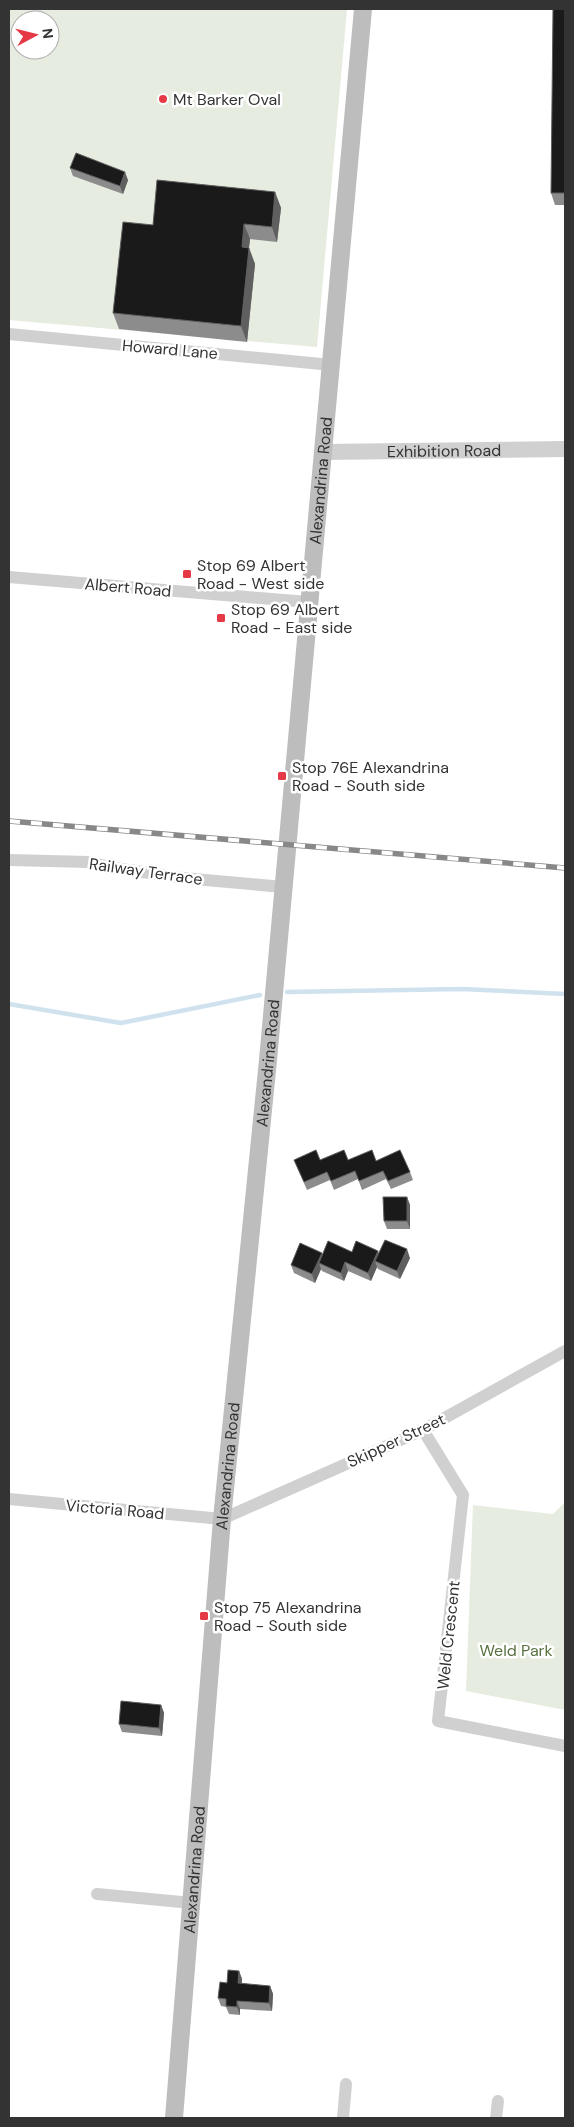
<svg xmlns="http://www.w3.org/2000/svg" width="574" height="2127" font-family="'DM Sans',sans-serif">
  <rect width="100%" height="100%" fill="#fff"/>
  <g fill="#e6ecdf" fill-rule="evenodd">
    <path d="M9,9h338l-30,338 -308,-27zM20,20h30v30h-30z"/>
    <path d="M565,1502v208l-99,-19 7,-186 80,9z"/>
  </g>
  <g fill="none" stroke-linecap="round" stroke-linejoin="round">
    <g stroke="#cfe2ee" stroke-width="4.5">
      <path d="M287,992l175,-3 103,5"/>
      <path d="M9,1004l112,19 139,-28"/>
    </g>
    <g stroke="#d0d0d0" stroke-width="12">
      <path d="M9,334l323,31"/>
      <path d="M9,577l299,25"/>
      <path d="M9,860l79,2 27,6 68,10 100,9"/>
      <path d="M423,1430l40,65 -25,226 127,25"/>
      <path d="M9,1499l213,20 201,-89 142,-79"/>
      <path d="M97,1894l95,9"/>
      <path d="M343,2118l3,-34"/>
      <path d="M496,2118l2,-17"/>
    </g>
    <path stroke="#d0d0d0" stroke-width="16" id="s1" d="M323,452l242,-3"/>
    <path stroke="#bdbdbd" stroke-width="18" id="s2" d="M174,2118l48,-599 46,-459 95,-1051"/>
    <g stroke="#888" stroke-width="5.5">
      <path id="rail" d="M9,821l556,47"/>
    </g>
    <use href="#rail" stroke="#fff" stroke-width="4" stroke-dasharray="11" stroke-linecap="butt"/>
  </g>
  <g fill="#8c8c8c">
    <path d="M565,9v196h-10l-4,-12z"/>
    <path d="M70,168l58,12 -5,14 -50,-18z"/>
    <path d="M275,192l6,16 -4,34 -27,-3 -1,9 6,16 -8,78 -128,-13 -6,-16 40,-88z"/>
    <path d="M294,1160l82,1 34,11 3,8 -22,9 -5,-10 -24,11 -4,-11 -24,11 -4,-10 -23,10z"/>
    <path d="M407,1197l3,8v24h-23l-3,-8z"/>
    <path d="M322,1253l1,2 56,-2 31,5 -10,21 -22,-10 -1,-2 -6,14 -23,-10 -4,10 -22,-10 -1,-2 -6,14 -21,-10 -3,-8z"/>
    <path d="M161,1705l3,8 -2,23 -40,-4 -3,-8z"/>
    <path d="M239,1971l3,8v5l28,2 3,8 -1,17 -32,-2v6l-11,-1 -3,-7 -5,-1 -3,-8 9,-15z"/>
  </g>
  <g fill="#5f5f5f">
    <path d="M125,172l3,8 -5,14 -3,-8z"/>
    <path d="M275,192l6,16 -4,34 -5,-15z"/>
    <path d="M244,224l6,15 -3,24 -5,-16z"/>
    <path d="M249,248l6,16 -8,78 -6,-16z"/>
    <path d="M407,1197l3,8v24l-3,-8z"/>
    <path d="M407,1249l3,9 -10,21 -3,-8z"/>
    <path d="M378,1251l3,8 -6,2 2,6 -6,14 -3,-8z"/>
    <path d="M322,1253l3,8 -6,2 2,6 -6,14 -3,-9z"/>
    <path d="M345,1262l3,9 -4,10 -3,-8z"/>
    <path d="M161,1705l3,8 -2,23 -3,-8z"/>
    <path d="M239,1971l3,8 -1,13 -3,-9z"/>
    <path d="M270,1986l3,8 -1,17 -3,-8z"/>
    <path d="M237,2001l3,8v6l-3,-8z"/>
  </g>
  <g fill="#1a1a1a" stroke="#5f5f5f">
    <path d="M553,9h12v184h-14z"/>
    <path d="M76,153l49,19 -5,14 -50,-18z"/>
    <path d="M157,180l118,12 -3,35 -28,-3 -2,23 7,1 -8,78 -128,-13 10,-91 30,3z"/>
    <path d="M316,1150l4,10 24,-10 4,10 24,-10 4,11 24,-11 10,22 -22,9 -5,-10 -24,10 -4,-10 -24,10 -4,-9 -23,10 -10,-22z"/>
    <path d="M383,1197h24v24h-23z"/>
    <path d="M385,1240l22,9 -10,22 -22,-10z"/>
    <path d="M328,1241l24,11 4,-11 22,10 -10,22 -23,-11 -4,11 -22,-10z"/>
    <path d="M300,1243l22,10 -10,21 -21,-9z"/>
    <path d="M121,1701l40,4 -2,23 -40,-4z"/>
    <path d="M228,1970l11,1 -1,12 32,3 -1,17 -32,-2v6l-11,-1v-7l-8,-1 2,-16 7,1z"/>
  </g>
  <g fill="#e63946" stroke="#fff" stroke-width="2">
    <circle cx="163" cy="99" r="5"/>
    <rect x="182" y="569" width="10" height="10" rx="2.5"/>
    <rect x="216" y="613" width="10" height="10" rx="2.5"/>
    <rect x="277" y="771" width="10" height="10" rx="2.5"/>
    <rect x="199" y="1611" width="10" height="10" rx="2.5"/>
  </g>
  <g text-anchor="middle" stroke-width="5" stroke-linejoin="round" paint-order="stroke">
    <g font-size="16" fill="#333" stroke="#fff" text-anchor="start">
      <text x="173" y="105">Mt Barker Oval</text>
      <text x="197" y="571">Stop 69 Albert<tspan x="197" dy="18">Road - West side</tspan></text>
      <text x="231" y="615">Stop 69 Albert<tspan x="231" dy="18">Road - East side</tspan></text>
      <text x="292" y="773">Stop 76E Alexandrina<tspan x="292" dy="18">Road - South side</tspan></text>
      <text x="214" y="1613">Stop 75 Alexandrina<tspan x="214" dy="18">Road - South side</tspan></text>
    </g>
    <g font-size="16" fill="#333" stroke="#fff">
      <text transform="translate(170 349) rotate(5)" y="6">Howard Lane</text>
      <text dy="6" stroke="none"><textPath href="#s1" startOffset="121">Exhibition Road</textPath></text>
      <text dy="6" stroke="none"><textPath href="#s2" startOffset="1644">Alexandrina Road</textPath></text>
      <text transform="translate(128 587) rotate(5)" y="6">Albert Road</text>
      <text transform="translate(146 871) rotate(8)" y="6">Railway Terrace</text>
      <text dy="6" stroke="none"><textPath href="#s2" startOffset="1059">Alexandrina Road</textPath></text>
      <text transform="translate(396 1440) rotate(-25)" y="6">Skipper Street</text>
      <text dy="6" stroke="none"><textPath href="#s2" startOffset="654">Alexandrina Road</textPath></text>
      <text transform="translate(115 1509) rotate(5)" y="6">Victoria Road</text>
      <text transform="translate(448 1635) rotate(-84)" y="6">Weld Crescent</text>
      <text dy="6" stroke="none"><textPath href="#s2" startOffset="249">Alexandrina Road</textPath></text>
    </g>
    <g font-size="16" fill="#56703f" stroke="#fff">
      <text x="516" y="1656">Weld Park</text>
    </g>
  </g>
  <rect width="574" height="2127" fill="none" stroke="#333333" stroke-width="20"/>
  <g transform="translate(35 35) rotate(83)"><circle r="24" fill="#ffffff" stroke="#adadad"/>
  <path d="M0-4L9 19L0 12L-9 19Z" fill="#e63946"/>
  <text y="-8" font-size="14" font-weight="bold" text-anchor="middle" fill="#333333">N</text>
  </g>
</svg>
